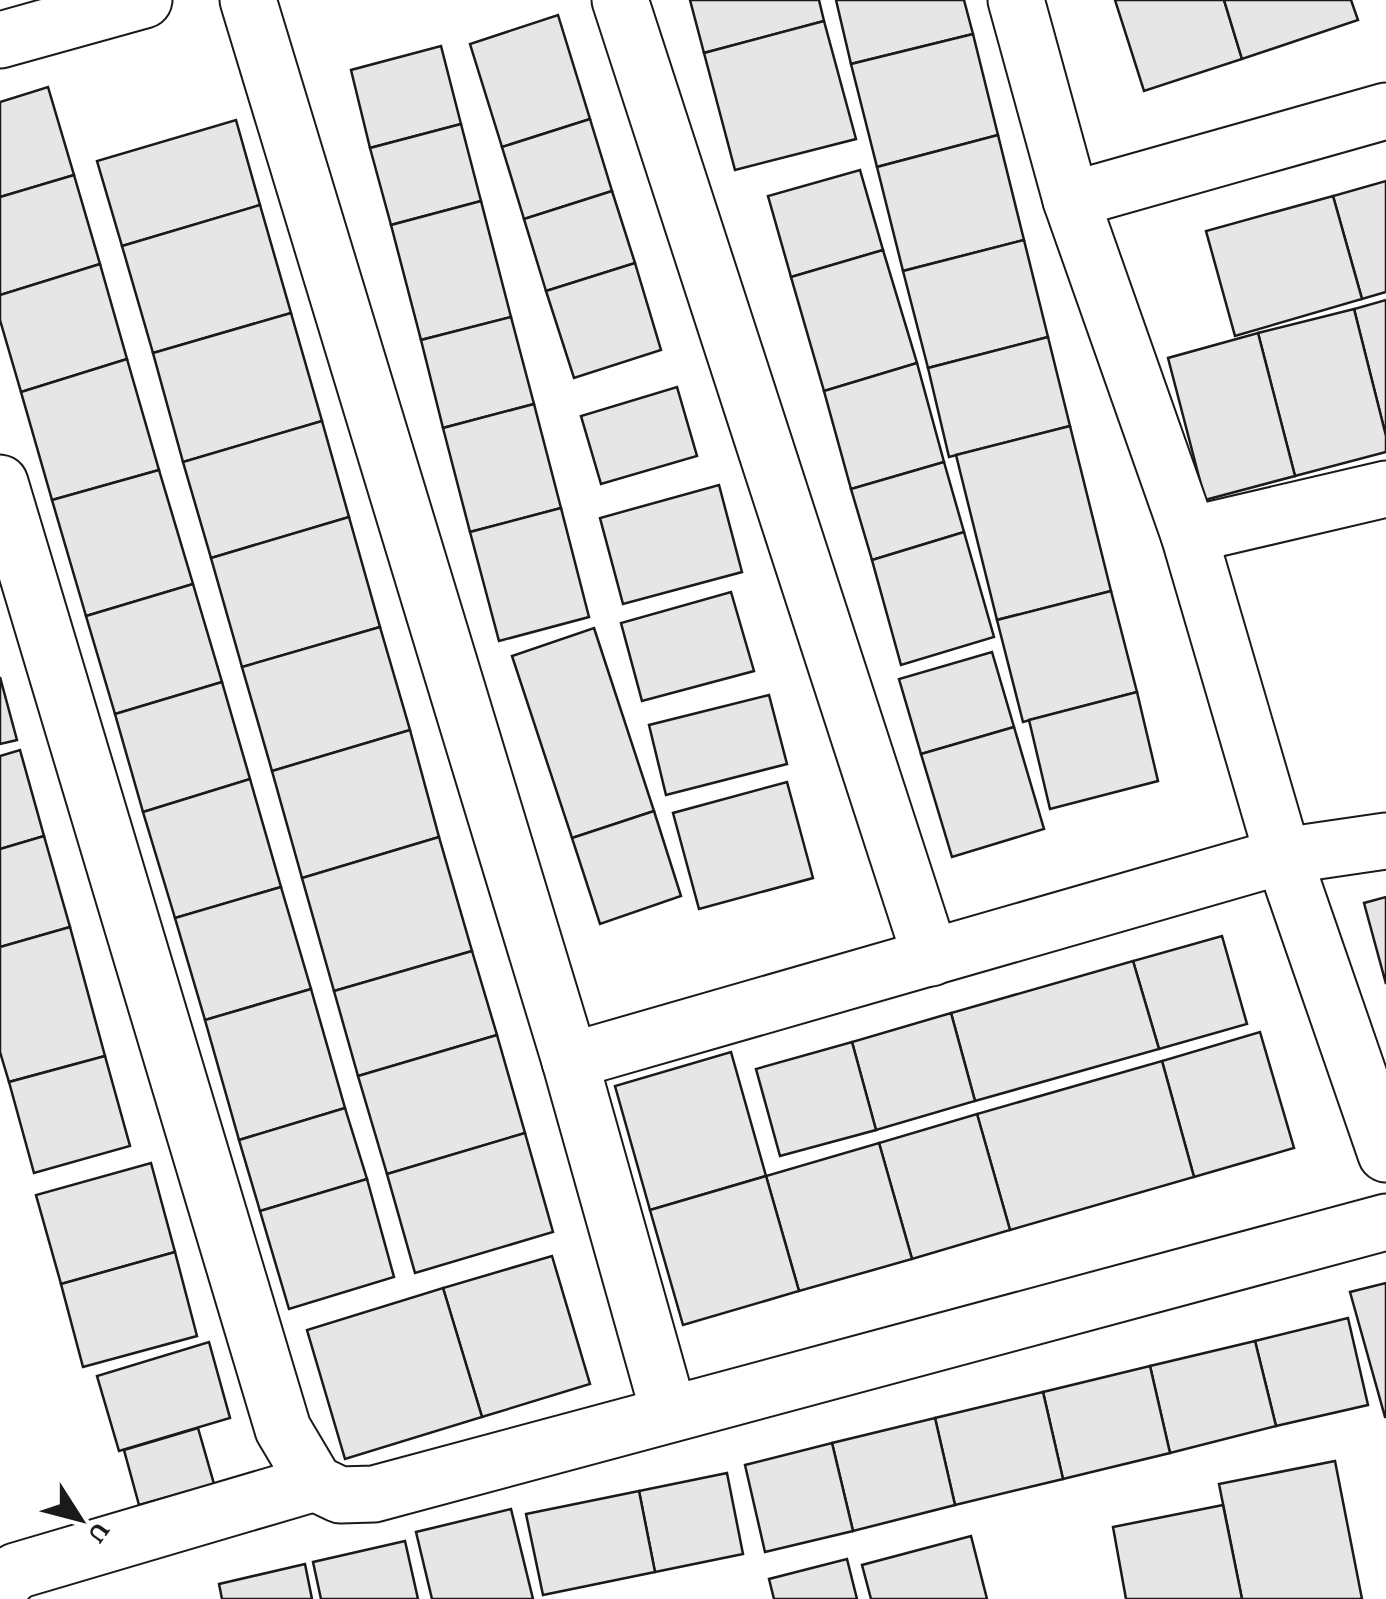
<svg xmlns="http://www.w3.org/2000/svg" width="1386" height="1599" font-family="'Crimson Pro',serif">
  <rect width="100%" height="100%" fill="#fff"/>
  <g fill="#e6e6e6" stroke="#1a1a1a" stroke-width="2.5">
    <path d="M690,0h129l5,21 -120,32z"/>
    <path d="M836,0h128l9,34 -122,30z"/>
    <path d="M1115,0h109l18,59 -98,32z"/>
    <path d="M1224,0h127l7,20 -116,39z"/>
    <path d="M558,15l32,104 -88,28 -32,-103z"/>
    <path d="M824,21l32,118 -121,31 -31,-117z"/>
    <path d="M973,34l25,101 -121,32 -26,-103z"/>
    <path d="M441,46l20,78 -91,24 -19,-78z"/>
    <path d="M48,87l26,88 -74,22v-95z"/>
    <path d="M590,119l22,72 -88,28 -22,-72z"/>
    <path d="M236,120l24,85 -138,41 -25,-85z"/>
    <path d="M461,124l20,77 -90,24 -21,-77z"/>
    <path d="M998,135l26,105 -121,31 -26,-104z"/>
    <path d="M860,170l23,80 -92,27 -23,-81z"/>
    <path d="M74,175l26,89 -100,31v-98z"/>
    <path d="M1386,181v111l-24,7 -29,-103z"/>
    <path d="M612,191l23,72 -89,28 -22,-72z"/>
    <path d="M1333,196l29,103 -127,37 -29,-105z"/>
    <path d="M481,201l30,116 -90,23 -30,-115z"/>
    <path d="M260,205l31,108 -138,40 -31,-107z"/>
    <path d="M1024,240l24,97 -120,31 -25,-97z"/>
    <path d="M883,250l34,113 -93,28 -33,-114z"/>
    <path d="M635,263l26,87 -87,28 -28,-87z"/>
    <path d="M100,264l27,95 -106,33 -21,-72v-25z"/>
    <path d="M1386,300v136l-32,-127z"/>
    <path d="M1354,309l32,127v16l-91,24 -37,-143z"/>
    <path d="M291,313l31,108 -139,41 -30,-109z"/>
    <path d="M511,317l23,87 -91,24 -22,-88z"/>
    <path d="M1258,333l37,143 -90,24 -37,-142z"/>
    <path d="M1048,337l22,89 -121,31 -21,-89z"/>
    <path d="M127,359l32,111 -107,30 -31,-108z"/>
    <path d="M917,363l27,99 -93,27 -27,-98z"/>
    <path d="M677,387l20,69 -96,28 -20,-68z"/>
    <path d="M534,404l27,104 -91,24 -27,-104z"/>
    <path d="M322,421l27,96 -138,41 -28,-96z"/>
    <path d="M1070,426l41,165 -114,29 -41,-165z"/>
    <path d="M944,462l20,70 -92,28 -21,-71z"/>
    <path d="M159,470l34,114 -107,32 -34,-116z"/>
    <path d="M719,485l23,87 -119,32 -23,-86z"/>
    <path d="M561,508l28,109 -90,24 -29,-109z"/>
    <path d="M349,517l31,110 -138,40 -31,-109z"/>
    <path d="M964,532l30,105 -93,28 -29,-105z"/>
    <path d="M193,584l29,98 -107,32 -29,-98z"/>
    <path d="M1111,591l26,101 -114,30 -26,-102z"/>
    <path d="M731,592l23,79 -112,30 -21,-78z"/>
    <path d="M380,627l30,103 -138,41 -30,-104z"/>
    <path d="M594,628l60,183 -82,27 -60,-182z"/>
    <path d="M992,652l22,75 -93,27 -22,-75z"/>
    <path d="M0,677l17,63 -17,4z"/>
    <path d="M222,682l28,97 -107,33 -28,-98z"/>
    <path d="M1137,692l21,89 -108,28 -21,-89z"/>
    <path d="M769,695l18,69 -121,31 -17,-70z"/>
    <path d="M1014,727l30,102 -92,28 -31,-103z"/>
    <path d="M410,730l29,107 -137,41 -30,-107z"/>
    <path d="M20,750l24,86 -44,13v-93z"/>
    <path d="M250,779l31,108 -106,31 -32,-106z"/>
    <path d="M787,782l26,96 -114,31 -26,-96z"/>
    <path d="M654,811l27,85 -81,28 -28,-86z"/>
    <path d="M44,836l26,91 -70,20v-98z"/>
    <path d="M439,837l33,114 -138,40 -32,-113z"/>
    <path d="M281,887l30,102 -106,31 -30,-102z"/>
    <path d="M1386,897v87l-22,-81z"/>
    <path d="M70,927l35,129 -96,26 -9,-30v-105z"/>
    <path d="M1222,936l25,88 -88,25 -26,-88z"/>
    <path d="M472,951l25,84 -139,41 -24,-85z"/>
    <path d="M1133,961l26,88 -184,52 -24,-88z"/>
    <path d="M311,989l34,119 -106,32 -34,-120z"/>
    <path d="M951,1013l24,88 -99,29 -24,-88z"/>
    <path d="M1260,1032l34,116 -100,29 -32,-116z"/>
    <path d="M497,1035l28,98 -138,41 -29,-98z"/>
    <path d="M852,1042l24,88 -96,26 -24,-87z"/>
    <path d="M731,1052l35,124 -116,34 -35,-124z"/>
    <path d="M105,1056l25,90 -96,27 -25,-91z"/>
    <path d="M1162,1061l32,116 -184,53 -33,-116z"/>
    <path d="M345,1108l22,71 -107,32 -21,-71z"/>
    <path d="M977,1114l33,116 -98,29 -33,-116z"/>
    <path d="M525,1133l28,99 -138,41 -28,-99z"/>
    <path d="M879,1143l33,116 -113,32 -33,-115z"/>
    <path d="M151,1163l24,89 -114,32 -25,-89z"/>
    <path d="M766,1176l33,115 -116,34 -33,-115z"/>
    <path d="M367,1179l27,98 -105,32 -29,-98z"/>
    <path d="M175,1252l22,84 -114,31 -22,-83z"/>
    <path d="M552,1256l38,128 -108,33 -39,-129z"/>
    <path d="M1386,1283v134h-1l-35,-125z"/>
    <path d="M443,1288l39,129 -137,42 -38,-129z"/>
    <path d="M1348,1318l20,87 -92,21 -21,-85z"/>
    <path d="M1255,1341l21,85 -106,27 -20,-87z"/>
    <path d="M209,1342l21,76 -111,33 -22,-75z"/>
    <path d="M1150,1366l20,87 -107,26 -20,-87z"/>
    <path d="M1043,1392l20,87 -108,26 -20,-87z"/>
    <path d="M935,1418l20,87 -102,26 -21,-88z"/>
    <path d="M198,1428l16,56 -75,21 -15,-55z"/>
    <path d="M832,1443l21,88 -88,21 -20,-87z"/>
    <path d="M1335,1461l27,138h-120l-23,-115z"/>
    <path d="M727,1473l16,81 -88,18 -16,-81z"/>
    <path d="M639,1491l16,81 -112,23 -17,-81z"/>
    <path d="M1223,1505l19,94h-116l-13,-72z"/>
    <path d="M511,1509l22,90h-101l-16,-67z"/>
    <path d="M971,1536l16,63h-116l-9,-34z"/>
    <path d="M405,1541l13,58h-97l-8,-37z"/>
    <path d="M847,1559l10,40h-83l-5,-20z"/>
    <path d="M305,1564l7,35h-90l-3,-15z"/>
  </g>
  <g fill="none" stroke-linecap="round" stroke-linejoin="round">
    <g stroke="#1a1a1a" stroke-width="59">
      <g id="street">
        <path d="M248,0l322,1061 99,352"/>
        <path d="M620,0l311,958"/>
        <path d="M1016,0l55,200 118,335 94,321 103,298"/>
        <path d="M0,40l144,-40"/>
        <path d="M1071,200l315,-89"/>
        <path d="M0,483l283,946 32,54 25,12 34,-1 1012,-272"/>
        <path d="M1189,535l197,-46"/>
        <path d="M570,1061l713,-205 103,-15"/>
        <path d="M0,1587l16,-16 299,-88"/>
      </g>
    </g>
    <use href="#street" stroke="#fff" stroke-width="55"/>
  </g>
  <g transform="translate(80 1519) rotate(126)" stroke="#ffffff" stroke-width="8" paint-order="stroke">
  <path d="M0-8L18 38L0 25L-18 38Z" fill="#1a1a1a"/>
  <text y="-15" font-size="28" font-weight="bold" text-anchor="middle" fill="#1a1a1a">U</text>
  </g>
</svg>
